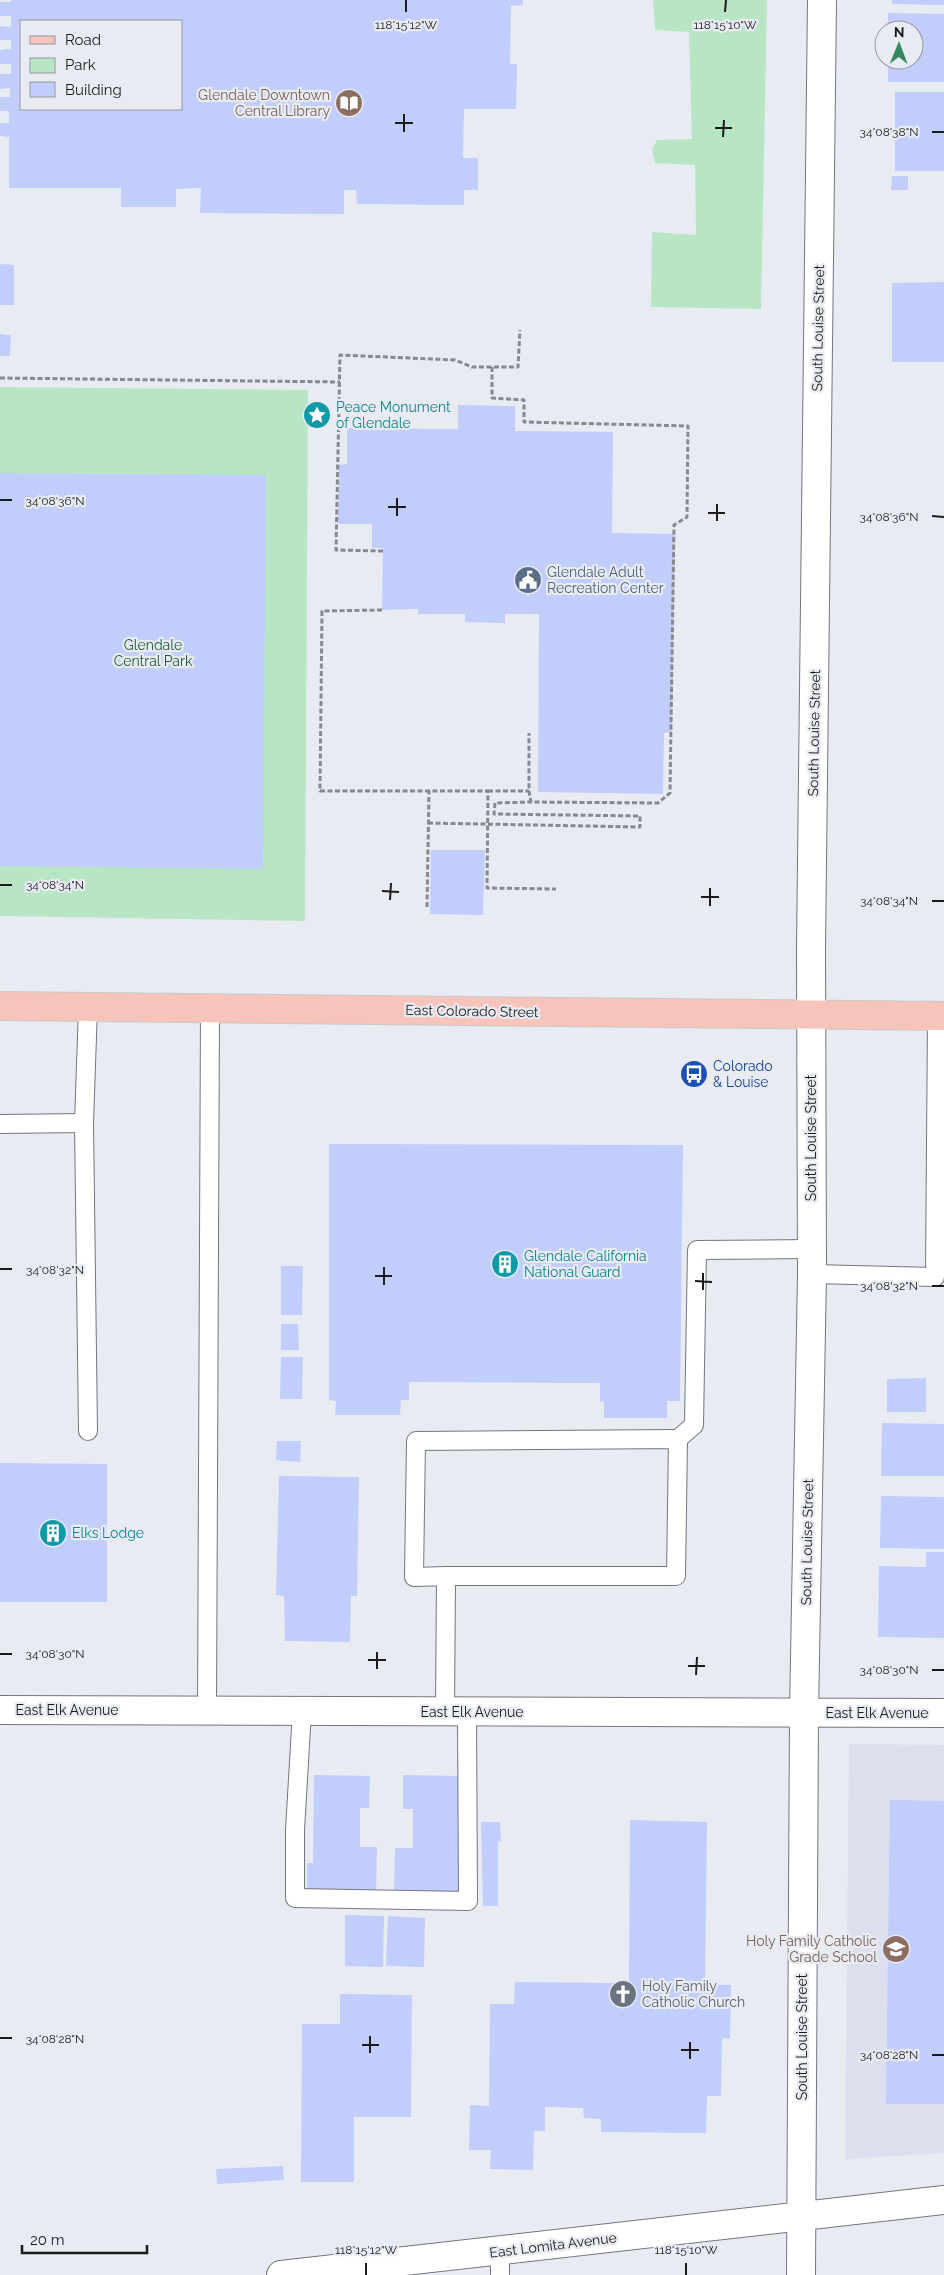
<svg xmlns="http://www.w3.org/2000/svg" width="944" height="2275" font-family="Raleway,sans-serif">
  <rect width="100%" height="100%" fill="#e9ebf3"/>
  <path fill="#dbdfee" d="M849,1744l95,1v408l-99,6z"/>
  <g fill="#b8e6c4">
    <path d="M653,0h114l-6,309 -110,-2 1,-75 44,3 -1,-70 -40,-2 -3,-14 5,-9 35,-1 -3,-107 -34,-2z"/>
    <path d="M0,387l308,3 -3,531 -305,-5z"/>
  </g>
  <g fill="#c1cdfa" fill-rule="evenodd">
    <path d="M11,0h512v5l-12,1 -1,58h7l-1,45h-52l-1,49h15v32h-14v15l-107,-1 -1,-14h-12v24l-144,-1 1,-25 -25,1v18h-55v-19h-112v-51l-9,-1v-13h9v-12h-9v-14h10v-9l-10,1v-15h11v-10h-11v-14l11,-1v-9h-11v-14l11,1v-11h-11v-14h11zM21,21h160v88h-160z"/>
    <path d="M892,0h52v5l-52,-1z"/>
    <path d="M888,13l56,1v68h-56v-22h26v-30h-26z"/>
    <rect x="895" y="92" width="49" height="79"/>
    <path d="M892,176h16v14h-17z"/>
    <path d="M0,264l14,1v40h-14z"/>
    <path d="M944,282v80h-52v-79z"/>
    <path d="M0,334l11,1 -1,21h-10z"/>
    <path d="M458,405l57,1v25l98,1 -1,101 63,1 -3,198 -8,1 -1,61 -125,-2 1,-178h-34v9l-40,-1v-8h-47v-5l-36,1 1,-62h-11v-24h-34l1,-59 8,-1v-36l111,1z"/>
    <path d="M0,473l266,2 -3,394 -263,-3z"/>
    <path d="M431,850h54l-2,65 -53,-1z"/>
    <path d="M329,1144l354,1 -3,256h-13v17h-63v-17l-4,1v-19l-191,-1v18h-8l-1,15h-65l1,-14 -7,-1z"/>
    <path d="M281,1266h22l-1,49h-21z"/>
    <path d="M281,1324h17l1,26h-18z"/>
    <path d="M281,1357h22l-1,42h-22z"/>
    <path d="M926,1378v34h-39v-33z"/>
    <path d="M882,1423l62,1v52h-63z"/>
    <path d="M277,1441h24l-1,21 -24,-2z"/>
    <path d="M0,1463l107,1v138h-107z"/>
    <path d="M279,1476l80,1 -2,119h-6l-1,46 -65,-1 -1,-45 -8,-1z"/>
    <path d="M881,1496l63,1v52l-64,-1z"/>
    <path d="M926,1552h18v86l-66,-1 1,-71 47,1z"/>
    <path d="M314,1775l56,1 -1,32h-9v39h17l-1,46 -69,-2v-28h6z"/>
    <path d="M403,1775l56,1 -1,89h7l-1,28 -70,-1 1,-44h18v-39h-10z"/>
    <path d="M890,1800l54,1v303h-58z"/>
    <path d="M630,1820l77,2 -2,162 26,1 -1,54 -8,-1 -1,58h-14l-1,37 -105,-1v-13l-17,-1 -1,-10 -38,-1v24h-11l-1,39 -43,-1 1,-19h-22l1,-45 19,1 1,-102h24l1,-22 114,1z"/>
    <path d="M481,1822h19l1,20 -3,-1v65h-15z"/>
    <path d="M345,1915l39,1 -1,51 -38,-1z"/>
    <path d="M388,1916l37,2 -1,49 -38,-1z"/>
    <path d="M340,1994l72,1 -1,122h-57v65h-53l1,-158h38z"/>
    <path d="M283,2166l1,14 -67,4 -1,-15z"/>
  </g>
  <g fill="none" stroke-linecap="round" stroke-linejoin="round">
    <g stroke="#73767d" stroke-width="20">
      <g id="service">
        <path d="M88,1007l-4,116 4,308"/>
        <path d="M0,1124l84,-1"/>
        <path d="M812,1274l123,3 2,-261"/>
        <path d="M678,1439l16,-14 3,-175 114,-1"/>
        <path d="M207,1711l3,-703"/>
        <path d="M302,1711l-7,119v68l173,3 -1,-189"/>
        <path d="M445,1712l1,-136h230l2,-137 -262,2 -2,136 32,-1"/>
        <path d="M500,2275v-24"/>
      </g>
    </g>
    <g stroke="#73767d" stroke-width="30">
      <g id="minor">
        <path d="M0,1710l944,3"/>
        <path d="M281,2275l663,-75"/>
      </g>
    </g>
    <g stroke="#73767d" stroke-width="30">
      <path id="tertiary" d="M801,2275l3,-562 8,-439 -1,-326 11,-948"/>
    </g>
    <g stroke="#c8c8c9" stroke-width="30">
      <path id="primary" d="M0,1006l944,10"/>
    </g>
    <g stroke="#88898f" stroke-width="3" stroke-dasharray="5 2.5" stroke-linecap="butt">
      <path d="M492,367v31l32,2v22l164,4 -1,91 -13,8 -4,268 -12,10 -127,-1 -2,-11v-58"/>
      <path d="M0,378l340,4"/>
      <path d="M383,551l-47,-1 4,-195 115,5 17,7h46l2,-37"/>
      <path d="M382,610l-60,1 -2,180h168l-1,97 69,1"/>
      <path d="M488,791h41"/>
      <path d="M428,823l212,4v-11l-146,-2 1,-11 36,-1"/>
      <path d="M427,907l2,-116"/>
    </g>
    <use href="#service" stroke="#fff" stroke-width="18"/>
    <use href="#minor" stroke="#fff" stroke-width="28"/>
    <use href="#tertiary" stroke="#fff" stroke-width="28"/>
    <use href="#primary" stroke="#f6c4ba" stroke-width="28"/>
  </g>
  <path fill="none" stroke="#1b1b1e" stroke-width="2" d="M406,12v-12M725,12l1,-12M395,123h18M715,128h17M404,132v-18M932,132h12M723,137l1,-17M0,500h12M388,507h18M708,513h17M397,516v-18M932,516l12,1M717,521v-17M0,885h12M382,891l17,1M701,897h18M390,900l1,-17M932,901h12M710,906v-18M0,1269h12M375,1276h17M695,1281l17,1M384,1285v-18M932,1286h12M703,1290v-17M0,1654h12M368,1660h18M688,1666h17M377,1669v-17M932,1670h12M696,1675l1,-18M0,2038h12M362,2045h17M681,2050h18M370,2053v-17M932,2055h12M690,2059v-17M366,2275v-12M686,2275v-12"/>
  <defs>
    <g id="library-disc" transform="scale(1.4375)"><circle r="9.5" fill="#8d6e63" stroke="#e9ebf3"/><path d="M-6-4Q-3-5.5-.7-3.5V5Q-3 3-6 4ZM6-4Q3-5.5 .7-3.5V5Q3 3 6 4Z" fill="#fff"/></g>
    <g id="sight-disc" transform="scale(1.4375)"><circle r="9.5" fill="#0f9aa8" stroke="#e9ebf3"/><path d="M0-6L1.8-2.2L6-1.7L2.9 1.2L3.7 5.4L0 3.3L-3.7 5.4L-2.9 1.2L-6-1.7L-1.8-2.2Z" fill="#fff"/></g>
    <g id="civic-disc" transform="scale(1.4375)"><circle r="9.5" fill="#5c6f8a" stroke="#e9ebf3"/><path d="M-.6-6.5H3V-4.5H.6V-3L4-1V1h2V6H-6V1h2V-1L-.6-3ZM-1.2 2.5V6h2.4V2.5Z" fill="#fff"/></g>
    <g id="bus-disc" transform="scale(1.4375)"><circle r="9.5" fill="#1a4fb4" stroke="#e9ebf3"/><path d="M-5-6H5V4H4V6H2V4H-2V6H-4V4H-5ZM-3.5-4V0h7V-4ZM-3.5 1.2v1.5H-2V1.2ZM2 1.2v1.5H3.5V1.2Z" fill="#fff"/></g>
    <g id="building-disc" transform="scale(1.4375)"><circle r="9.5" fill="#0f9aa8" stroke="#e9ebf3"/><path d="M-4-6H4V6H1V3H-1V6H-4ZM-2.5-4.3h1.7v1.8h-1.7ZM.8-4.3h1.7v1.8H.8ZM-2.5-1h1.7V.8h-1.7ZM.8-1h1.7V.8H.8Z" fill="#fff"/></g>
    <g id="school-disc" transform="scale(1.4375)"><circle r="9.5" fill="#8d6e63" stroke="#e9ebf3"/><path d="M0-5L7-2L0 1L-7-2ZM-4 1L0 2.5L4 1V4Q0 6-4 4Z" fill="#fff"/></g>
    <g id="church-disc" transform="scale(1.4375)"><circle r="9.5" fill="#6b7280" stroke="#e9ebf3"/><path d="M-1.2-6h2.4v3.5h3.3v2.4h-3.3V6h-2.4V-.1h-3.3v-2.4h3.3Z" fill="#fff"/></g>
  </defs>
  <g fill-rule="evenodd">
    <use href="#library-disc" x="349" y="103"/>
    <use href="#sight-disc" x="317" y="415"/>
    <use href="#civic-disc" x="528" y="580"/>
    <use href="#bus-disc" x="694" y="1074"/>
    <use href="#building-disc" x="505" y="1264"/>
    <use href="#building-disc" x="53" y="1533"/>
    <use href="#school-disc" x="896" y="1949"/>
    <use href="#church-disc" x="623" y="1994"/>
  </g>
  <g text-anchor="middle" stroke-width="4.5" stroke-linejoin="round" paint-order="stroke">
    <g font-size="14" fill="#785e54" stroke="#e9ebf3" text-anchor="end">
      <text x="330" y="100">Glendale Downtown<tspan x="330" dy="16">Central Library</tspan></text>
      <text x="877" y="1946">Holy Family Catholic<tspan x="877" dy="16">Grade School</tspan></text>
    </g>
    <g font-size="14" fill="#1b1b1e" stroke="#e9ebf3">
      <text transform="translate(818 328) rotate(-89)" y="5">South Louise Street</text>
      <text transform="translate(814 733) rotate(-89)" y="5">South Louise Street</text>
      <text transform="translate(472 1011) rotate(1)" y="5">East Colorado Street</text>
      <text transform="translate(811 1138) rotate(-90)" y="5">South Louise Street</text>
      <text transform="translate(807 1542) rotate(-89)" y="5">South Louise Street</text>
      <text x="67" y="1715">East Elk Avenue</text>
      <text x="472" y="1717">East Elk Avenue</text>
      <text x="877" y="1718">East Elk Avenue</text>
      <text transform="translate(802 2037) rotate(-90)" y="5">South Louise Street</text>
      <text transform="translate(553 2245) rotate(-7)" y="5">East Lomita Avenue</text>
    </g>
    <g font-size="14" fill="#0d838f" stroke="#e9ebf3" text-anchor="start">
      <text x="336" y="412">Peace Monument<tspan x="336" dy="16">of Glendale</tspan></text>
      <text x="524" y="1261">Glendale California<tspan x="524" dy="16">National Guard</tspan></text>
      <text x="72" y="1538">Elks Lodge</text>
    </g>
    <g font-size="14" fill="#4e5e75" stroke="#e9ebf3" text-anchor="start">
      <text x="547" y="577">Glendale Adult<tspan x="547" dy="16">Recreation Center</tspan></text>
    </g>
    <g font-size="14" fill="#1e5a35" stroke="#e9ebf3">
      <text x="153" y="650">Glendale<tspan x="153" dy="16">Central Park</tspan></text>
    </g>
    <g font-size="14" fill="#164399" stroke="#e9ebf3" text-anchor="start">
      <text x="713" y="1071">Colorado<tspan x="713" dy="16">&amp; Louise</tspan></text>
    </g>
    <g font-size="14" fill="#5b616d" stroke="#e9ebf3" text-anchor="start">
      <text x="642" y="1991">Holy Family<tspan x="642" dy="16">Catholic Church</tspan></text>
    </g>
  </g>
  <g font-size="12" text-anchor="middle" fill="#1b1b1e" stroke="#e9ebf3" stroke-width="4.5" stroke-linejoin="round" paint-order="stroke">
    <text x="406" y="29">118°15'12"W</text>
    <text x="725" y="29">118°15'10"W</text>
    <text x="889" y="136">34°08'38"N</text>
    <text x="55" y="505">34°08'36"N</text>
    <text x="889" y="521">34°08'36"N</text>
    <text x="55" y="889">34°08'34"N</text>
    <text x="889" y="905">34°08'34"N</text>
    <text x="55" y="1274">34°08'32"N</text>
    <text x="889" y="1290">34°08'32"N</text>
    <text x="55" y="1658">34°08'30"N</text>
    <text x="889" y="1674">34°08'30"N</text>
    <text x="55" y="2043">34°08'28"N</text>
    <text x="889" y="2059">34°08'28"N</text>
    <text x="366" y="2254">118°15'12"W</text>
    <text x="686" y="2254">118°15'10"W</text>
  </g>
  <rect x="20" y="20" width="162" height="90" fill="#e9ebf3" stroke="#97989e"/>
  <rect x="30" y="36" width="25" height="8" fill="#f6c4ba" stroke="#97989e"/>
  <text x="65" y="45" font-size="15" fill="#1b1b1e">Road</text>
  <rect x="30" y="58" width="25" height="15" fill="#b8e6c4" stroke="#97989e"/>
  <text x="65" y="70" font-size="15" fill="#1b1b1e">Park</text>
  <rect x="30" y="82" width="25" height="15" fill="#c1cdfa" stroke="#97989e"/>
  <text x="65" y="95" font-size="15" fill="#1b1b1e">Building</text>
  <g transform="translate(899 45) rotate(1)"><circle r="24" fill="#e9ebf3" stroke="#97989e"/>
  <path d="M0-4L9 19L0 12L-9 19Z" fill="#348a5e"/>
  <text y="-8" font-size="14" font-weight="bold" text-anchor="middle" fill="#1b1b1e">N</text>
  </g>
  <path d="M22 2245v8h125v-8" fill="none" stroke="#1b1b1e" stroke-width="2.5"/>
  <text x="30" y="2245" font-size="15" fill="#1b1b1e" stroke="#e9ebf3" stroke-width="4" paint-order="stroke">20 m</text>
</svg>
